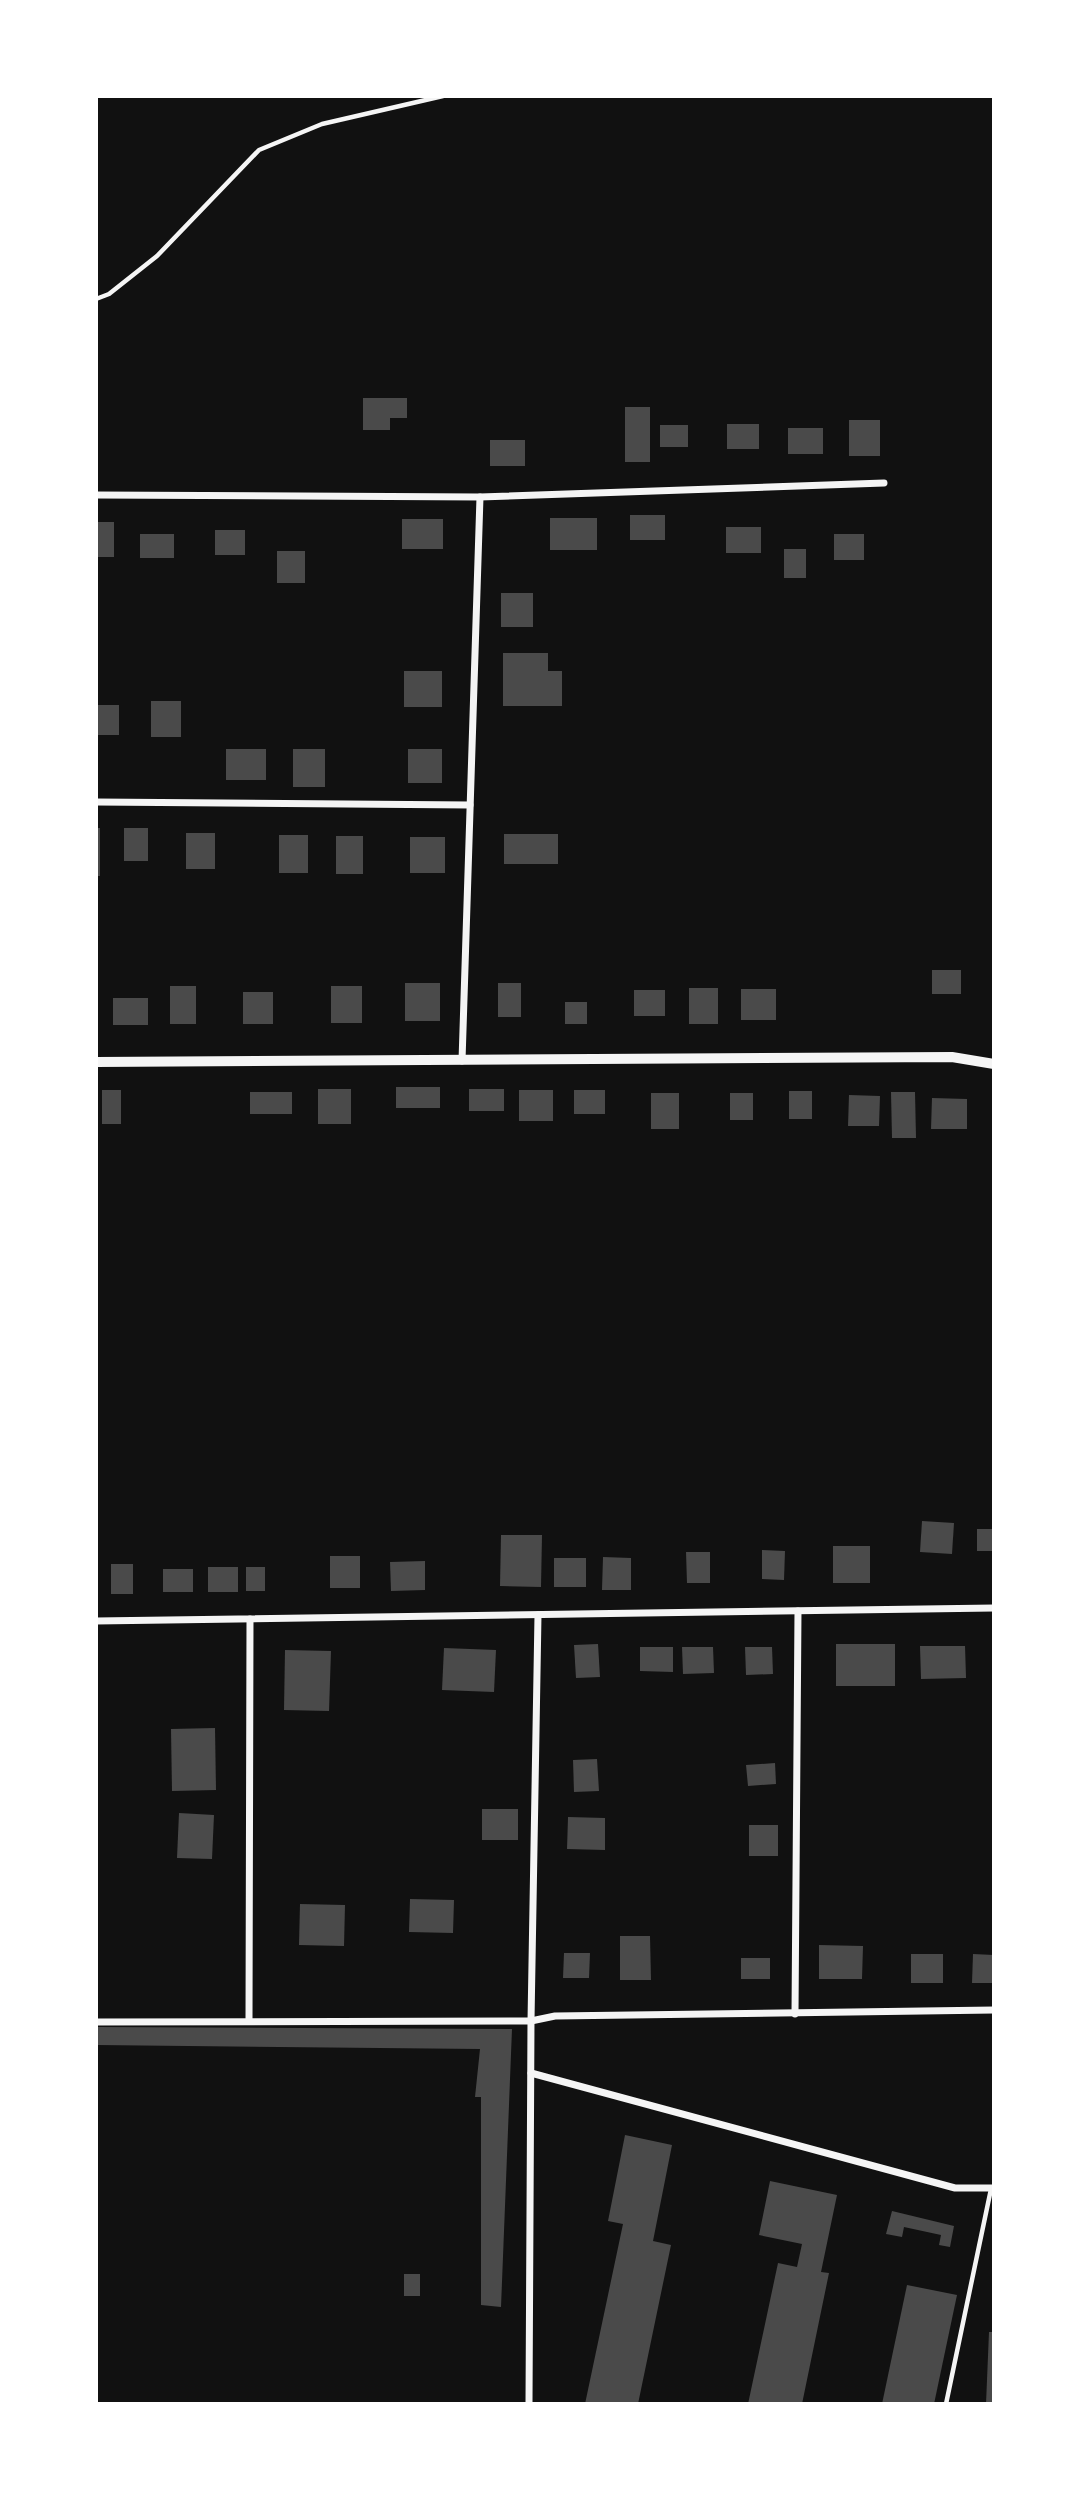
<svg xmlns="http://www.w3.org/2000/svg" width="1090" height="2500" font-family="'PT Sans',sans-serif">
  <rect width="100%" height="100%" fill="#111"/>
  <g fill="#4a4a4a">
    <path d="M363,398h44v20h-17v12h-27z"/>
    <rect x="625" y="407" width="25" height="55"/>
    <rect x="849" y="420" width="31" height="36"/>
    <rect x="727" y="424" width="32" height="25"/>
    <rect x="660" y="425" width="28" height="22"/>
    <rect x="788" y="428" width="35" height="26"/>
    <rect x="490" y="440" width="35" height="26"/>
    <rect x="630" y="515" width="35" height="25"/>
    <rect x="550" y="518" width="47" height="32"/>
    <rect x="402" y="519" width="41" height="30"/>
    <rect x="96" y="522" width="18" height="35"/>
    <rect x="726" y="527" width="35" height="26"/>
    <rect x="215" y="530" width="30" height="25"/>
    <rect x="140" y="534" width="34" height="24"/>
    <rect x="834" y="534" width="30" height="26"/>
    <rect x="784" y="549" width="22" height="29"/>
    <rect x="277" y="551" width="28" height="32"/>
    <rect x="501" y="593" width="32" height="34"/>
    <path d="M503,653h45v18h14v35h-59z"/>
    <rect x="404" y="671" width="38" height="36"/>
    <rect x="151" y="701" width="30" height="36"/>
    <rect x="96" y="705" width="23" height="30"/>
    <rect x="226" y="749" width="40" height="31"/>
    <rect x="293" y="749" width="32" height="38"/>
    <rect x="408" y="749" width="34" height="34"/>
    <rect x="96" y="828" width="4" height="48"/>
    <rect x="124" y="828" width="24" height="33"/>
    <rect x="186" y="833" width="29" height="36"/>
    <rect x="504" y="834" width="54" height="30"/>
    <rect x="279" y="835" width="29" height="38"/>
    <rect x="336" y="836" width="27" height="38"/>
    <rect x="410" y="837" width="35" height="36"/>
    <rect x="932" y="970" width="29" height="24"/>
    <rect x="405" y="983" width="35" height="38"/>
    <rect x="498" y="983" width="23" height="34"/>
    <rect x="170" y="986" width="26" height="38"/>
    <rect x="331" y="986" width="31" height="37"/>
    <rect x="689" y="988" width="29" height="36"/>
    <rect x="741" y="989" width="35" height="31"/>
    <rect x="634" y="990" width="31" height="26"/>
    <rect x="243" y="992" width="30" height="32"/>
    <rect x="113" y="998" width="35" height="27"/>
    <rect x="565" y="1002" width="22" height="22"/>
    <rect x="396" y="1087" width="44" height="21"/>
    <rect x="318" y="1089" width="33" height="35"/>
    <rect x="469" y="1089" width="35" height="22"/>
    <rect x="102" y="1090" width="19" height="34"/>
    <rect x="519" y="1090" width="34" height="31"/>
    <rect x="574" y="1090" width="31" height="24"/>
    <rect x="789" y="1091" width="23" height="28"/>
    <rect x="250" y="1092" width="42" height="22"/>
    <path d="M891,1092h24l1,46h-24z"/>
    <rect x="651" y="1093" width="28" height="36"/>
    <rect x="730" y="1093" width="23" height="27"/>
    <path d="M849,1095l31,1 -1,30h-31z"/>
    <path d="M932,1098l35,1v30h-36z"/>
    <path d="M922,1521l32,2 -2,31 -32,-2z"/>
    <rect x="977" y="1529" width="17" height="22"/>
    <path d="M501,1535h41l-1,52 -41,-1z"/>
    <rect x="833" y="1546" width="37" height="37"/>
    <path d="M762,1550l23,1 -1,29 -22,-1z"/>
    <path d="M686,1552h24v31h-23z"/>
    <rect x="330" y="1556" width="30" height="32"/>
    <path d="M603,1557l28,1v32h-29z"/>
    <rect x="554" y="1558" width="32" height="29"/>
    <path d="M425,1561v29l-34,1 -1,-29z"/>
    <rect x="111" y="1564" width="22" height="30"/>
    <rect x="208" y="1567" width="30" height="25"/>
    <rect x="246" y="1567" width="19" height="24"/>
    <rect x="163" y="1569" width="30" height="23"/>
    <path d="M598,1644l2,33 -24,1 -2,-33z"/>
    <rect x="836" y="1644" width="59" height="42"/>
    <path d="M920,1646h45l1,32 -45,1z"/>
    <path d="M640,1647h33v25l-33,-1z"/>
    <path d="M682,1647h31l1,26 -31,1z"/>
    <path d="M745,1647h27l1,27 -27,1z"/>
    <path d="M444,1648l52,2 -2,42 -52,-2z"/>
    <path d="M285,1650l46,1 -2,60 -45,-1z"/>
    <path d="M215,1728l1,62 -44,1 -1,-62z"/>
    <path d="M597,1759l2,32 -25,1 -1,-32z"/>
    <path d="M775,1763l1,21 -28,2 -2,-21z"/>
    <rect x="482" y="1809" width="36" height="31"/>
    <path d="M179,1813l35,2 -2,44 -35,-1z"/>
    <path d="M568,1817l37,1v32l-38,-1z"/>
    <rect x="749" y="1825" width="29" height="31"/>
    <path d="M410,1899l44,1 -1,33 -44,-1z"/>
    <path d="M300,1904l45,1 -1,41 -45,-1z"/>
    <path d="M620,1936h30l1,44h-31z"/>
    <path d="M819,1945l44,1 -1,33h-43z"/>
    <path d="M564,1953h26l-1,25h-26z"/>
    <rect x="911" y="1954" width="32" height="29"/>
    <path d="M973,1954l21,1v28h-22z"/>
    <rect x="741" y="1958" width="29" height="21"/>
    <path d="M96,2027l416,2 -11,278 -20,-2v-208h-6l5,-48 -384,-4z"/>
    <path d="M625,2135l47,10 -19,96 18,4 -33,159h-53l38,-180 -15,-3z"/>
    <path d="M770,2181l67,14 -16,77 8,1 -27,131h-54l30,-141 19,4 5,-23 -43,-9z"/>
    <path d="M892,2211l62,15 -4,21 -11,-2 2,-10 -37,-8 -2,10 -16,-3z"/>
    <rect x="404" y="2274" width="16" height="22"/>
    <path d="M907,2285l50,10 -23,109h-52z"/>
    <path d="M989,2332h5v72h-8z"/>
  </g>
  <g fill="none" stroke-linecap="round" stroke-linejoin="round">
    <g stroke="#f5f5f5" stroke-width="4.5">
      <path d="M96,299l13,-5 48,-38 102,-106 63,-26 121,-28"/>
      <path d="M946,2404l45,-215"/>
    </g>
    <g stroke="#f5f5f5" stroke-width="7">
      <path d="M96,495l384,2 404,-14"/>
      <path d="M96,802l374,3"/>
      <path d="M462,1061l18,-564"/>
      <path d="M96,1621l898,-13"/>
      <path d="M795,2014l3,-403"/>
      <path d="M249,2021l1,-402"/>
      <path d="M96,2022l435,-1 24,-5 439,-6"/>
      <path d="M531,2073l424,115h39"/>
      <path d="M529,2404l2,-383 7,-406"/>
    </g>
    <path stroke="#f5f5f5" stroke-width="10" d="M96,1062l856,-5 42,7"/>
  </g>
  <rect width="1090" height="2500" fill="none" stroke="#ffffff" stroke-width="196"/>
</svg>
